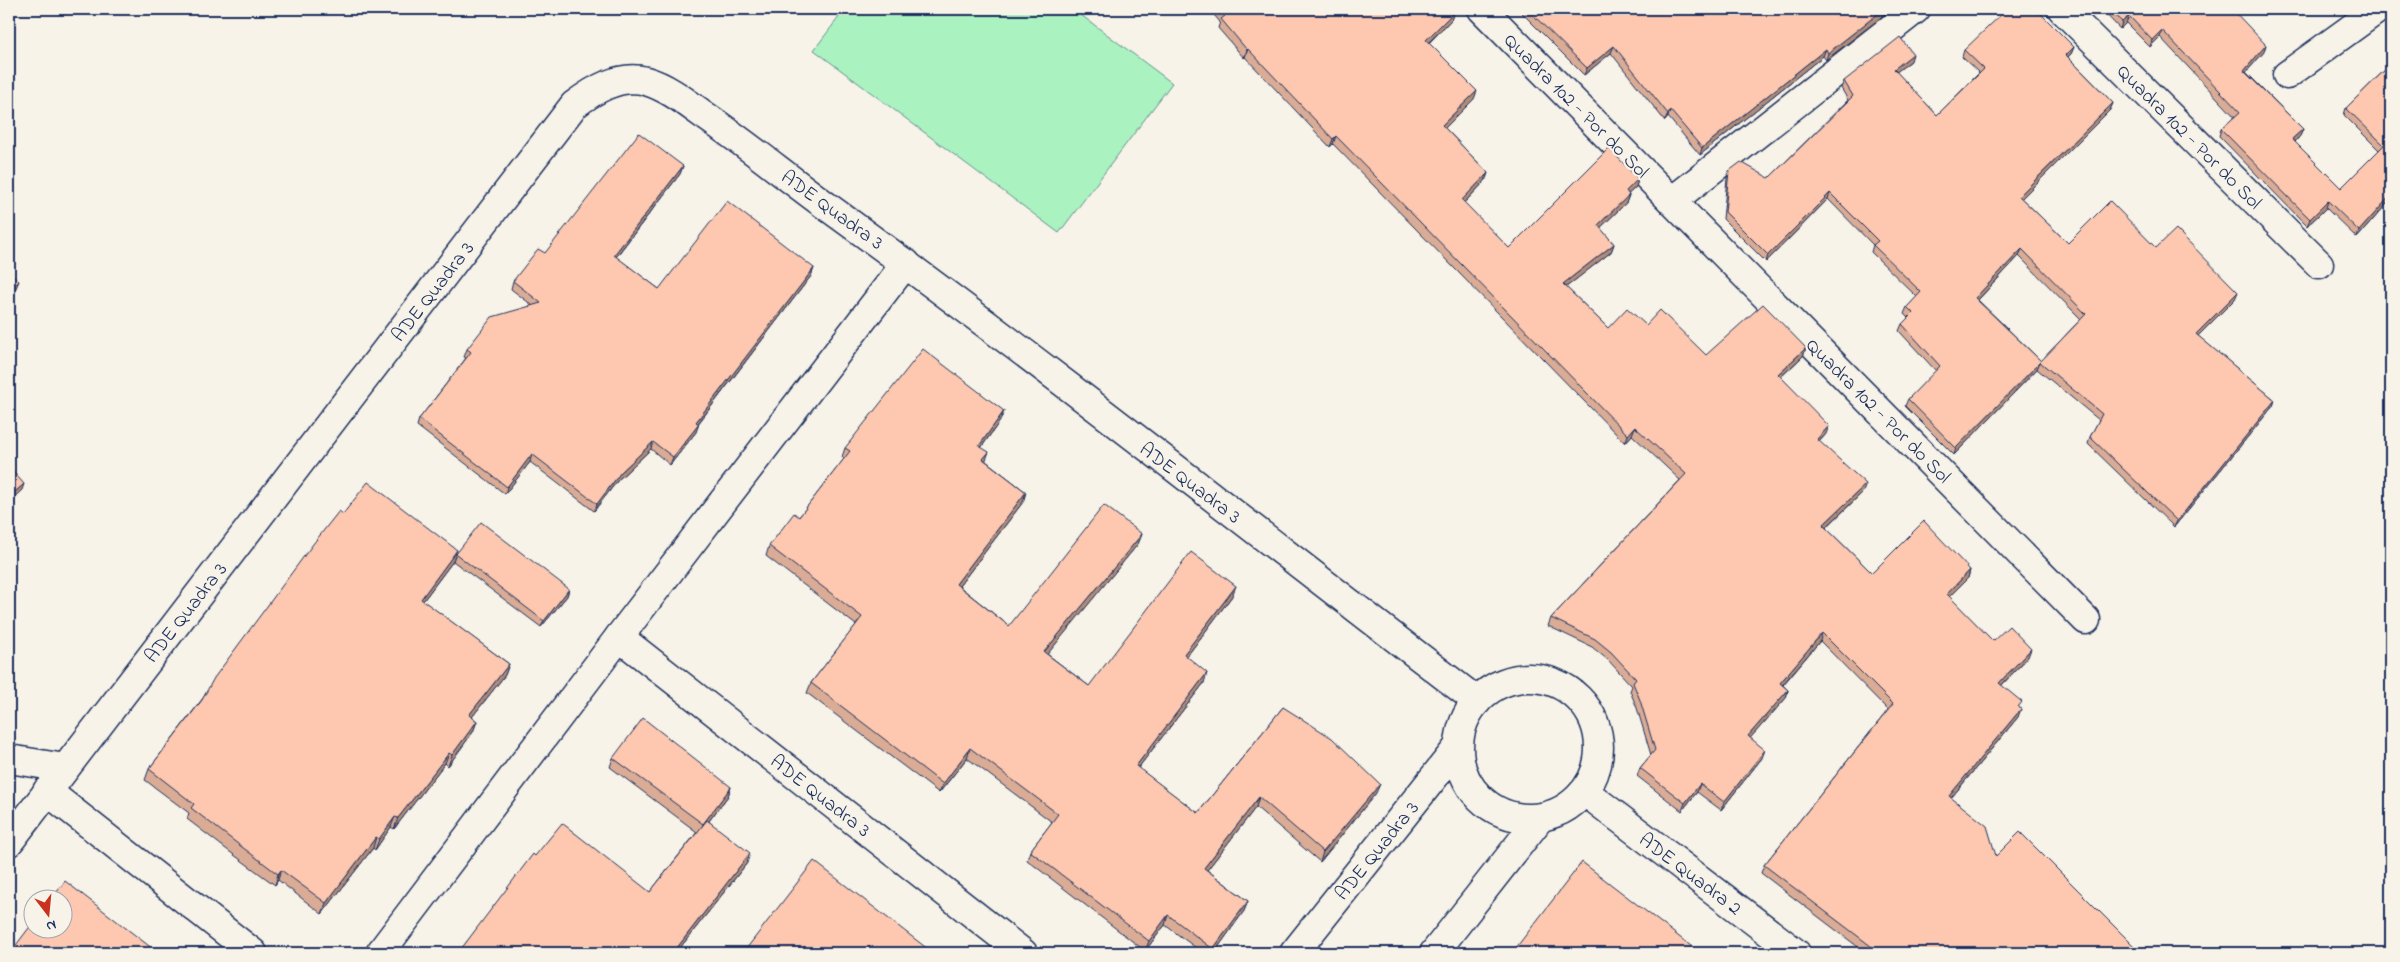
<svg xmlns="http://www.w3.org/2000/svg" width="2400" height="962" font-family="'Indie Flower',sans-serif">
  <rect width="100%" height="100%" fill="#f7f3e8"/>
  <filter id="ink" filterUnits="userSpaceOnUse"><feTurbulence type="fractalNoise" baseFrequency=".02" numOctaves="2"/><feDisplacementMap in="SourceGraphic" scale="10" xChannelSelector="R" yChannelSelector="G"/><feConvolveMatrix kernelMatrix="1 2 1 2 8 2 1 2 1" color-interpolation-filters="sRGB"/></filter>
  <g filter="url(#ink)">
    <path fill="#aaf2bf" stroke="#62908e" d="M845,9h228l99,74 -113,150 -245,-183z"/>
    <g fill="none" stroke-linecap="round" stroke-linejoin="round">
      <g stroke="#1b2f5e" stroke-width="31">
        <g id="minor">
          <path d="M1482,9l604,611"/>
          <path d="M2062,9l257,255"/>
          <path d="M2287,75l91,-66"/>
          <path d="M1672,201l244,-192"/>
          <path d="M619,637l404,316"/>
          <circle cx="1529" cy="748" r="70"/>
          <path d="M9,759l56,9"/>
          <path d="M47,791l206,162"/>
          <path d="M1585,792l211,161"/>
          <path d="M9,842l565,-737c20,-15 45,-31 72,-24 21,6 40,21 58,34 41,28 80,60 121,90 221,160 435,330 652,496"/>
          <path d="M380,953l239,-316 287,-374"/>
          <path d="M1294,953l164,-206"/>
          <path d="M1434,953l106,-135"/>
        </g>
      </g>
      <use href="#minor" stroke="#f7f3e8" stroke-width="28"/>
    </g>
    <g fill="#daac96" stroke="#1b2f5e" fill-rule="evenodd">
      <path d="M1209,9h242l3,3 -3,8 -22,23 45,56 -29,29 43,45 -3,8 -21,22 45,45 129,-69 -2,8 -8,7 1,1 -3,8 -26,25 14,16 -3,8 -45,35 42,41 38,-3 60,30 100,-7 -3,8 -22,21 45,57 -7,8 44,50 -37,36 46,45 98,-3 -2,8 -19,19 44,44 35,16 -27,29 19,22 -2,9 -67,81 45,58 145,97h-275l-105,-80 3,-8 124,-155 -68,-69 -37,44 5,5 -2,8 -36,40 12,20 -41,52 -24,-18 -15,19 -45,-35 3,-8 11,-13 -14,-47 -7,-17 2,-5 -24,-26 -16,-13 -44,-21 3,-8 129,-138 -48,-45 -7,8 -292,-299 -3,3 -85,-90 -1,1 -26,-30 2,-6z"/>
      <path d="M1518,9h371l-10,10 -53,41 -3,-4 -123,99 -32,-38 -3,4 -54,-68 -27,22z"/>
      <path d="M2101,9h136l-3,2 30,41 -18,20 57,57 -3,7 -5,6 46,46 38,-38 -35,-35 2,-7 45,-44v135l-34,39 -31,-30 -19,18 -88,-90 2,-7 14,-12 -75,-80 -10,10 -24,-24 -6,6z"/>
      <path d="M2074,47l-3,7 -3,3 45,46 -3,7 -89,88 47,45 88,5 79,51 -37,37 77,64 -2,6 -99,121 -86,-83 2,-7 9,-17 -62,-51 -83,86 -49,-49 3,-7 28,-28 -37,-40 3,-7 6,-6 -4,-4 3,-7 10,-10 -46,-45 2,-7 -45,-46 -62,63 -43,-43 4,-41 2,-7 40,7 79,-78 -7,-12 3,-7 67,-20 -15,11 41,43 42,-42 -17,-16 2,-7zM2019,256l62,63 -40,42 -63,-61z"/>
      <path d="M683,166l-3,8 -64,83 43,32 155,-21 -3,8 -113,148 -2,8 -26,33 -19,-16 -33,31 -24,31 -64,-49 -25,32 -88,-68 2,-7 47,-61 -2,-1 3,-8 65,-44 -21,-16 2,-8 32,-28z"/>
      <path d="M1004,411l-4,10 -19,27 5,13 40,31 -3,10 -64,84 50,40 133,-92 -4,10 -91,110 42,32 143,-90 -45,60 17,27 -66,85 60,45 85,-106 93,86 -56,69 -64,-55 -49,63 41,31 -4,10 -30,42h-11l-38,-28 -20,26 -118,-91 3,-9 22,-29 -85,-64 -28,35 -132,-100 4,-10 45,-58 -90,-69 3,-10 30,-29 45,-58 -2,-2 3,-9z"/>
      <path d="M343,514l113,40 113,35 -2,7 -26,31 -88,-66 -30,40 86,63 -4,11 -33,42 5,4 -4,11 -25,34 -3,-3 -51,66 -3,-2 -16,23 -2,-2 -51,66 -44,-34 -3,5 -45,-33 -43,-33 2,-6 -44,-33 4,-11z"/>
      <path d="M613,758l118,29 -3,9 -19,25 38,42 -71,90h-218l77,-97 115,36 47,-60 -87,-65z"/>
    </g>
    <g fill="#b18c7a" stroke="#1b2f5e">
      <path d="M1884,9h5l-10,10 -53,41 2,-7z"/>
      <path d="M1454,12l-3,8 -28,28 3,-8z"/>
      <path d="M2129,16l-3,7 -6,6 2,-7z"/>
      <path d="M2162,30l-2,7 -10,10 2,-7z"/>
      <path d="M2266,45l-2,7 -22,25 2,-6z"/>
      <path d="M1614,46l-3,7 -27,22 3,-7z"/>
      <path d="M2074,47l-3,7 -8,7 3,-6z"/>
      <path d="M1248,49l-3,8 -1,1 3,-8z"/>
      <path d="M1826,49l-3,7 -123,99 2,-7z"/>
      <path d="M1913,54l-2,7 -20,15 3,-7z"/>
      <path d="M1477,91l-3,8 -34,34 2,-8z"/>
      <path d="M2113,103l-3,7 -93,93 2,-7z"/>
      <path d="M1670,110l-2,7 -3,4 3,-7z"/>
      <path d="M2303,129l-3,7 -10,10 2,-7z"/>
      <path d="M1336,136l-3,8 -3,3 3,-8z"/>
      <path d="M683,166l-3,8 -69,89 3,-8z"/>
      <path d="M1488,173l-3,8 -26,27 3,-8z"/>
      <path d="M1638,179l-2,8 -13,12 3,-8z"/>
      <path d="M1830,193l-2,6 -62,63 2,-7z"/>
      <path d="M1629,195l-3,8 -31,30 3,-8z"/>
      <path d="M2391,195v4l-34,39 2,-7z"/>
      <path d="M2328,201l-2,7 -19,18 3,-7z"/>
      <path d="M1614,244l-3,8 -51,40 3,-8z"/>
      <path d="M2022,249l-3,7 -46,49 2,-7z"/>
      <path d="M814,268l-3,8 -118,154 3,-8z"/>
      <path d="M19,281l-3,7 -7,7v-4z"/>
      <path d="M2238,292l-3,7 -42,42 3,-7z"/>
      <path d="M1806,348l-3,8 -28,26 3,-8z"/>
      <path d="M2040,362l-3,7 -83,86 2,-7z"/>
      <path d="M2275,400l-2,6 -99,121 3,-6z"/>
      <path d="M1004,411l-4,10 -25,35 4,-10z"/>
      <path d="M699,424l-3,8 -26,33 3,-8z"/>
      <path d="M1829,426l-3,8 -12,13 3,-8z"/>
      <path d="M1635,427l-3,8 -7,8 3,-8z"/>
      <path d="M653,442l-2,7 -33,31 -24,31 3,-7 24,-32z"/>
      <path d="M989,452l-4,10 -2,-3z"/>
      <path d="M532,454l-2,8 -25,32 2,-7z"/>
      <path d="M24,484l-2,6 -13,12v-5z"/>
      <path d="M1866,484l-3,8 -43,41 3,-8z"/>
      <path d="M1026,492l-3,10 -70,92 3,-10z"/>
      <path d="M1142,534l-4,10 -97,118 3,-10z"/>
      <path d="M457,550l-4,11 -36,48 4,-10z"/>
      <path d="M1970,570l-2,8 -24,24 3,-8z"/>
      <path d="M1236,586l-4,10 -51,68 3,-10z"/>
      <path d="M569,589l-2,7 -26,31 3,-6z"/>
      <path d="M1822,633l-2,8 -43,50 3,-8z"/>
      <path d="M2031,649l-3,8 -32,34 3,-8z"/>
      <path d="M509,664l-4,11 -40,51 4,-11z"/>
      <path d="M1207,673l-3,10 -72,93 4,-10z"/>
      <path d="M1788,690l-2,8 -41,46 3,-8z"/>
      <path d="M2021,709l-3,8 -72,87 3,-8z"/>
      <path d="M477,721l-4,11 -25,34 4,-11z"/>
      <path d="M970,748l-3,10 -28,35 4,-9z"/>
      <path d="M1765,750l-3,8 -41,52 3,-8z"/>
      <path d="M449,753l-4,10 -51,66 4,-11z"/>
      <path d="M1380,784l-4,9 -56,69 3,-10z"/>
      <path d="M1700,784l-3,8 -15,19 3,-8z"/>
      <path d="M731,787l-3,9 -29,38 4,-10z"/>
      <path d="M1259,797l-3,10 -55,71 3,-10z"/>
      <path d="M395,817l-4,10 -16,23 4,-11z"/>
      <path d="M376,837l-3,11 -51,66 4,-11z"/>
      <path d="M750,853l-3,10 -71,90h-3z"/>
      <path d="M281,870l-3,10 -3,5 3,-11z"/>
      <path d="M1248,901l-4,10 -30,42h-2l1,-4z"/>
      <path d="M1168,915l-3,10 -20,26 4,-10z"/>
    </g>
    <g fill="#fdc8af" stroke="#1b2f5e">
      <path d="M1219,9h232l3,3 -28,28 51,51 -35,34 46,48 -26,27 47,48 100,-100 29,31 -12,12 3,4 -31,30 16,19 -51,40 45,44 19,-20 19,17 14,-15 46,45 57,-51 43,44 -28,26 51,52 -12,13 49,45 -43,41 49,48 52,-52 46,49 -23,24 46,47 16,-15 22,23 -32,34 23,19 -4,5 3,2 -72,87 38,30 9,30 24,-24 121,121h-261l-116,-88 129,-161 -71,-71 -42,50 8,7 -40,46 17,14 -41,52 -24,-18 -15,19 -45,-35 15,-18 -15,-50 -7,-17 3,-4 -25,-27 -16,-13 -44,-21 135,-144 -51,-47 -7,8 -292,-299 -3,3 -85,-90 -1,1 -26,-31 4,-3z"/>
      <path d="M1527,9h357l-56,44 -2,-4 -124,99 -32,-38 -2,4 -54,-68 -27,22z"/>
      <path d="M2007,9h29l38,38 -8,8 47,48 -94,93 49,47 42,-42 46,47 20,-19 62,63 -42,42 79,66 -98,121 -87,-84 12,-23 -62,-52 46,-48 -64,-65 -47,49 66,63 -85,87 -48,-49 32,-33 -38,-42 11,-11 -6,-6 14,-15 -48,-47 5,-4 -48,-48 -62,62 -43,-43 4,-41 12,-9 28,16 84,-82 -9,-15 56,-44 13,17 -19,15 43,46 47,-46 -20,-19z"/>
      <path d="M2110,9h122l34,36 -22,26 59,58 -11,10 49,49 43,-43 -38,-37 45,-44v131l-32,36 -31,-30 -18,18 -89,-90 19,-17 -78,-82 -10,10 -23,-24 -7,6z"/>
      <path d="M639,133l44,33 -69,89 45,34 68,-88 87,67 -118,154 3,2 -26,33 -20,-15 -32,30 -24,32 -65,-50 -25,33 -88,-68 52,-67 -4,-3 25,-32 49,-14 -28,-22 25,-32 7,4z"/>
      <path d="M9,271l10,10 -10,10z"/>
      <path d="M923,349l81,62 -25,35 10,6 -6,7 43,33 -70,92 53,42 95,-121 38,29 -98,118 45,34 102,-134 45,34 -52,68 23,19 -71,93 62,47 85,-106 49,31 48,46 -57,68 -64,-55 -55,71 44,33 -35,48 -45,-34 -19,26 -119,-90 28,-37 -88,-66 -27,36 -132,-101 51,-66 -93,-71 25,-33 5,4 51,-66 -5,-3z"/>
      <path d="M9,467l15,17 -15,13z"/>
      <path d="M368,482l89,68 -36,49 88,65 -40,51 8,6 -25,34 -3,-2 -51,65 -3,-1 -16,22 -3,-2 -50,66 -45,-33 -3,4 -44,-33 -43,-33 3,-4 -45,-35 53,-69 12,-22 99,-134 26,-33 4,3z"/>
      <path d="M481,522l88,67 -25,32 -88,-67z"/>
      <path d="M643,718l88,69 -28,37 -90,-66z"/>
      <path d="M707,820l43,33 -77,100h-215l75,-99 2,2 27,-33 88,69z"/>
      <path d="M814,861l119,92h-190z"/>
      <path d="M1582,862l118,91h-188z"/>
      <path d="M65,881l88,68 -4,4h-139l22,-29v6h30v-30h-11z"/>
    </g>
  </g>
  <g text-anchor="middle" stroke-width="4.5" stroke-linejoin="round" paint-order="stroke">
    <g font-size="20" fill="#1b2f5e" stroke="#f7f3e8">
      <text transform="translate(1577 105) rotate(45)" y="7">Quadra 102 - Por do Sol</text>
      <text transform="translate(2190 136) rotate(45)" y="7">Quadra 102 - Por do Sol</text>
      <text transform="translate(833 209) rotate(36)" y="7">ADE Quadra 3</text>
      <text transform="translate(432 291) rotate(-52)" y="7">ADE Quadra 3</text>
      <text transform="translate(1879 410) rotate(45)" y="7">Quadra 102 - Por do Sol</text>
      <text transform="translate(1191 482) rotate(37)" y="7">ADE Quadra 3</text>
      <text transform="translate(185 612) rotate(-52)" y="7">ADE Quadra 3</text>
      <text transform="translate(821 795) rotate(38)" y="7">ADE Quadra 3</text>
      <text transform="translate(1376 850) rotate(-51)" y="7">ADE Quadra 3</text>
      <text transform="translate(1691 873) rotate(37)" y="7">ADE Quadra 2</text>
    </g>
  </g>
  <rect width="2400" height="962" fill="none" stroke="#f7f3e8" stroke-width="30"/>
  <rect x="15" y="15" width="2370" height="932" fill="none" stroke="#1b2f5e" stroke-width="2" filter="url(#ink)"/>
  <g transform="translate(48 914) rotate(164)"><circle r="24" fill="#f7f3e8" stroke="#9fa5b1"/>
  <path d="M0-4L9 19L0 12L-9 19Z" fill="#c8321e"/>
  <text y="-8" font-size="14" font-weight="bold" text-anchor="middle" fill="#1b2f5e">N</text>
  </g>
</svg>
